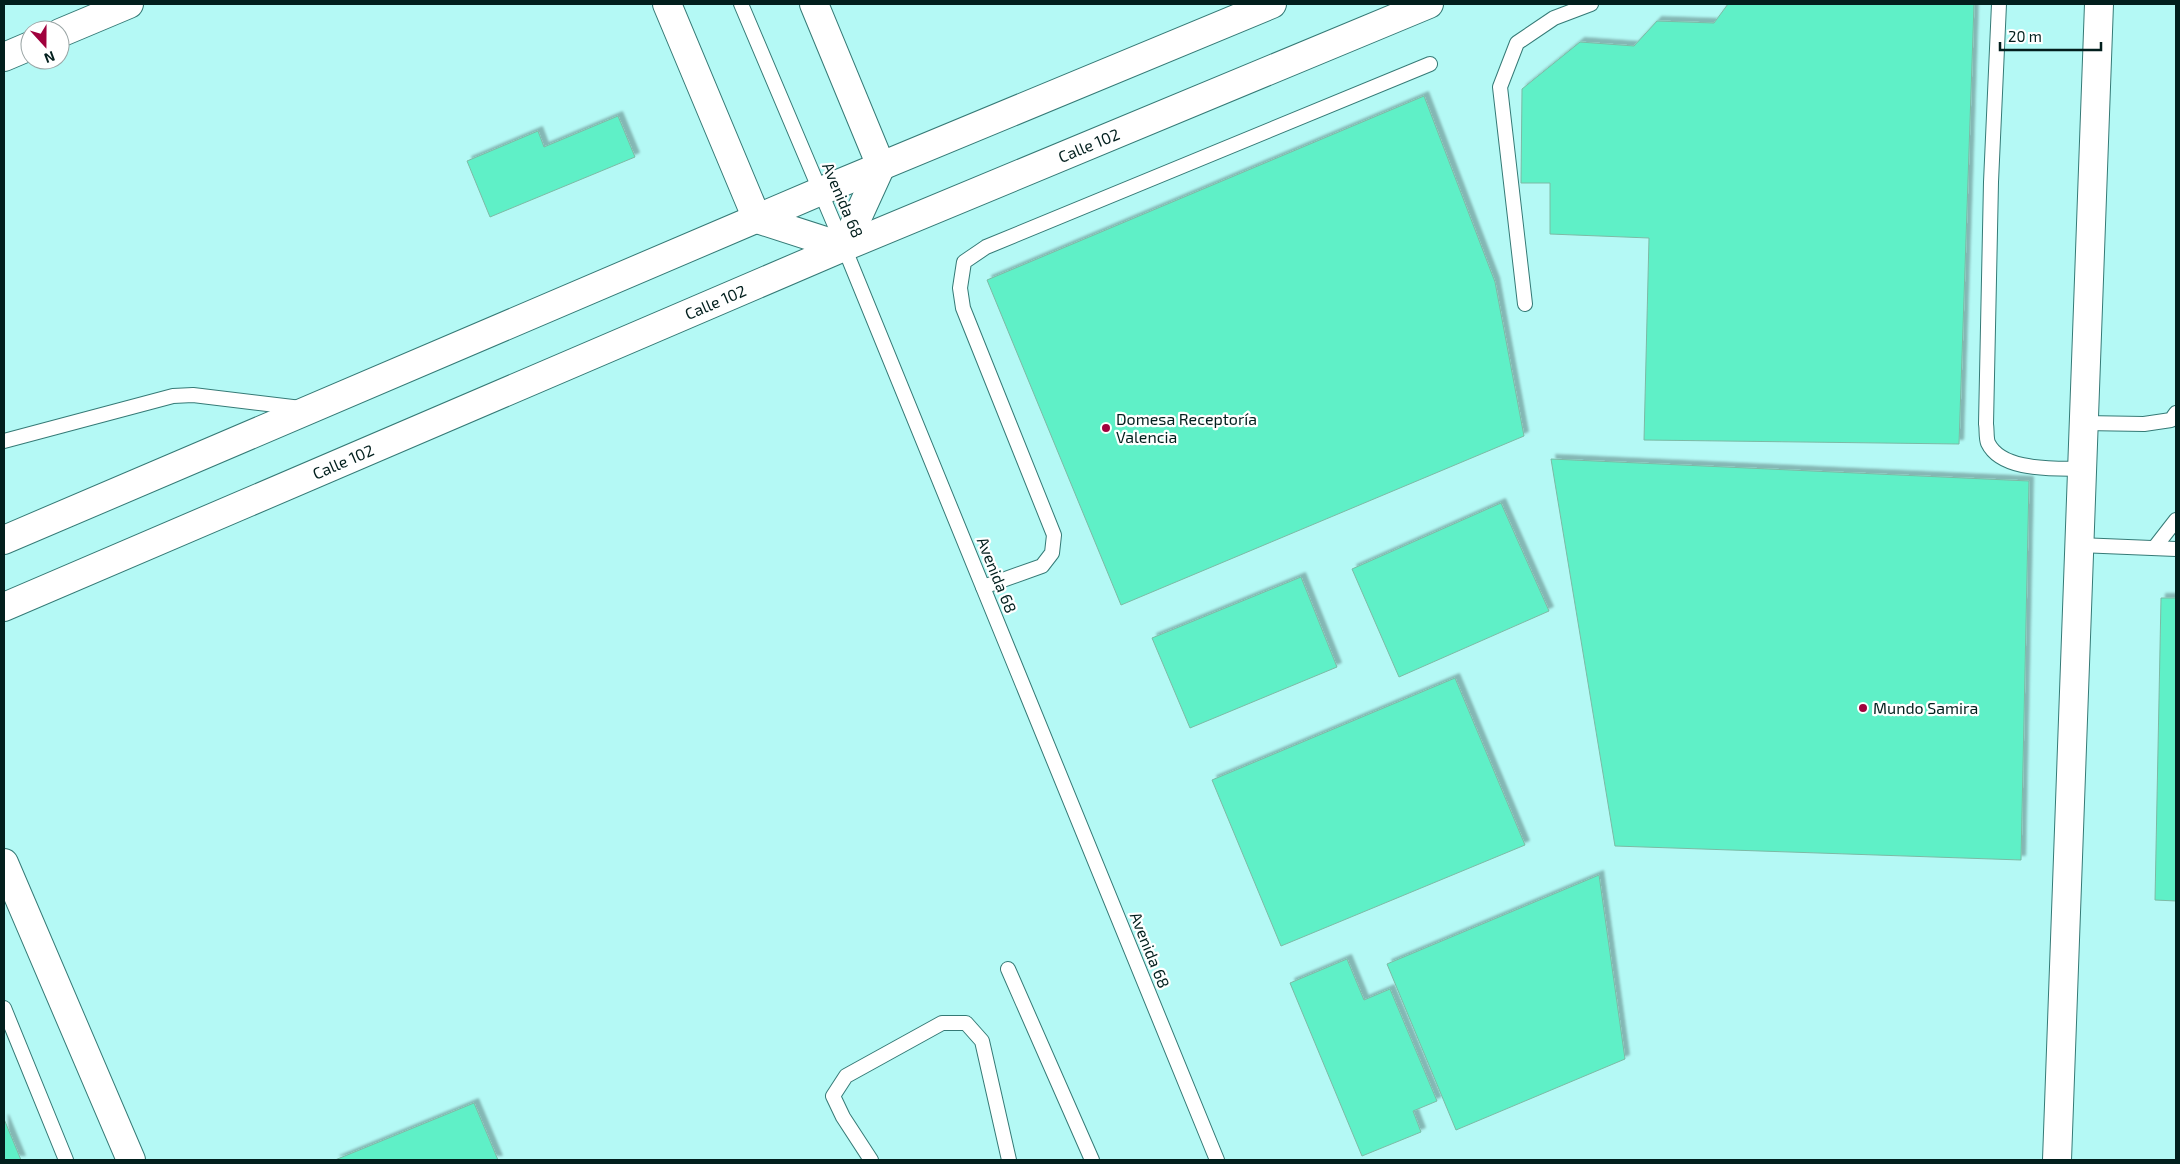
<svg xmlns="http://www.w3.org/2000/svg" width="2180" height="1164" font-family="'Exo 2',sans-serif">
  <defs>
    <filter id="shadow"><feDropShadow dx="4.5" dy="-4.5" stdDeviation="1" flood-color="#0004"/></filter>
  </defs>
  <rect width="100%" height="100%" fill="#b4f9f5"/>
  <g fill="#5ef0c7" stroke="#7dbaa5" filter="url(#shadow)">
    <path d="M1728,4h246l-15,440 -315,-4 5,-202 -99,-4v-51h-29l1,-94 58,-47 54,4 23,-25 57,2z"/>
    <path d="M1424,96l71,186 29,154 -403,169 -134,-325z"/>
    <path d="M618,116l17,41 -145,60 -23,-56 71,-30 6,16z"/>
    <path d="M1551,459l478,22 -8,379 -406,-14z"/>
    <path d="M1501,503l48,108 -150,66 -47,-108z"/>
    <path d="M1301,577l36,90 -147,61 -38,-90z"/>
    <path d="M2161,598h15v303l-21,-1z"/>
    <path d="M1455,678l70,167 -244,101 -69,-166z"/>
    <path d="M1599,875l26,184 -169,71 -69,-166z"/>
    <path d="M1347,959l17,41 26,-11 47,112 -24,10 8,21 -59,24 -72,-173z"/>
    <path d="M474,1103l24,57h-163z"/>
    <path d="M4,1119l17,41h-17z"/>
  </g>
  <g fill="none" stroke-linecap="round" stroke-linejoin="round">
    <g stroke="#357a76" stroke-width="16">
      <g id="service">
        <path d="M741,4l103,243 373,913"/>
        <path d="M1999,4l-8,178 -5,242c1,5 0,14 2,19 14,29 67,25 94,26"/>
        <path d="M1525,304l-25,-217 17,-44 37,-25 37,-14"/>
        <path d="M2084,423l60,1 27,-4 5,-7"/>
        <path d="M4,441l169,-45 20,-1 108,13"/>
        <path d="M2079,545l97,4"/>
        <path d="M2155,547l21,-27"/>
        <path d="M983,587l59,-21 10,-13 2,-18 -91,-227 -3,-20 4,-26 22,-15 444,-183"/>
        <path d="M1008,969l84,191"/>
        <path d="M4,1008l62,152"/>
        <path d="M871,1160l-28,-43 -10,-21 13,-20 96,-53h24l16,18 27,119"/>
      </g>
    </g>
    <g stroke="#357a76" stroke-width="30">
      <g id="minor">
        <path d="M667,4l90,215 87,28 37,-81 -67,-162"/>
        <path d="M60,33l69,-29"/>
        <path d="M4,57l26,-11"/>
        <path d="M4,540l817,-349 451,-187"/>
        <path id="s1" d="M4,607l840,-360 585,-243"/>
        <path d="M4,863l127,297"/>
        <path d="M2057,1160l42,-1156"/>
      </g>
    </g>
    <use href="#service" stroke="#fff" stroke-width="14"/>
    <use href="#minor" stroke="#fff" stroke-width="28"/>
  </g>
  <g fill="#a0013d" stroke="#fff" stroke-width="2">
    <circle cx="1106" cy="428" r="5"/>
    <circle cx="1863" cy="708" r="5"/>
  </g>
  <g text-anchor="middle" stroke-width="4.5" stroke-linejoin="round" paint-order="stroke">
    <g font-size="16" fill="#021f1d" stroke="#fff">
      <text dy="6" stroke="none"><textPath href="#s1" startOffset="1179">Calle 102</textPath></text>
      <text transform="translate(843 200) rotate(67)" y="6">Avenida 68</text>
      <text dy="6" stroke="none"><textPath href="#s1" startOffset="774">Calle 102</textPath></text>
      <text dy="6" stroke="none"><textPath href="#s1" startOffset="369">Calle 102</textPath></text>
      <text transform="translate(997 575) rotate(68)" y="6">Avenida 68</text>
      <text transform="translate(1150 950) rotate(68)" y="6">Avenida 68</text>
    </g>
    <g font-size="16" fill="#021f1d" stroke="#fff" text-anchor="start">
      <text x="1116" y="425">Domesa Receptoría<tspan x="1116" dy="18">Valencia</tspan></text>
      <text x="1873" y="714">Mundo Samira</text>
    </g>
  </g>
  <rect width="2180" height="1164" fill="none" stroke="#021f1d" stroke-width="10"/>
  <g transform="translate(45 45) rotate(159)"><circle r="24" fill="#ffffff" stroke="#9aa5a5"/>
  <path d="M0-4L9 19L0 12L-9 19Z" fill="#a0013d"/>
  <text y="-8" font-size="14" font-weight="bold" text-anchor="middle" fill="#021f1d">N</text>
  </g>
  <path d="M2000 42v8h101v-8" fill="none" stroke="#021f1d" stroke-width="2.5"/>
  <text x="2008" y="42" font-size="15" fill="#021f1d" stroke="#ffffff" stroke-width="4" paint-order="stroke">20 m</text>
</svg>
